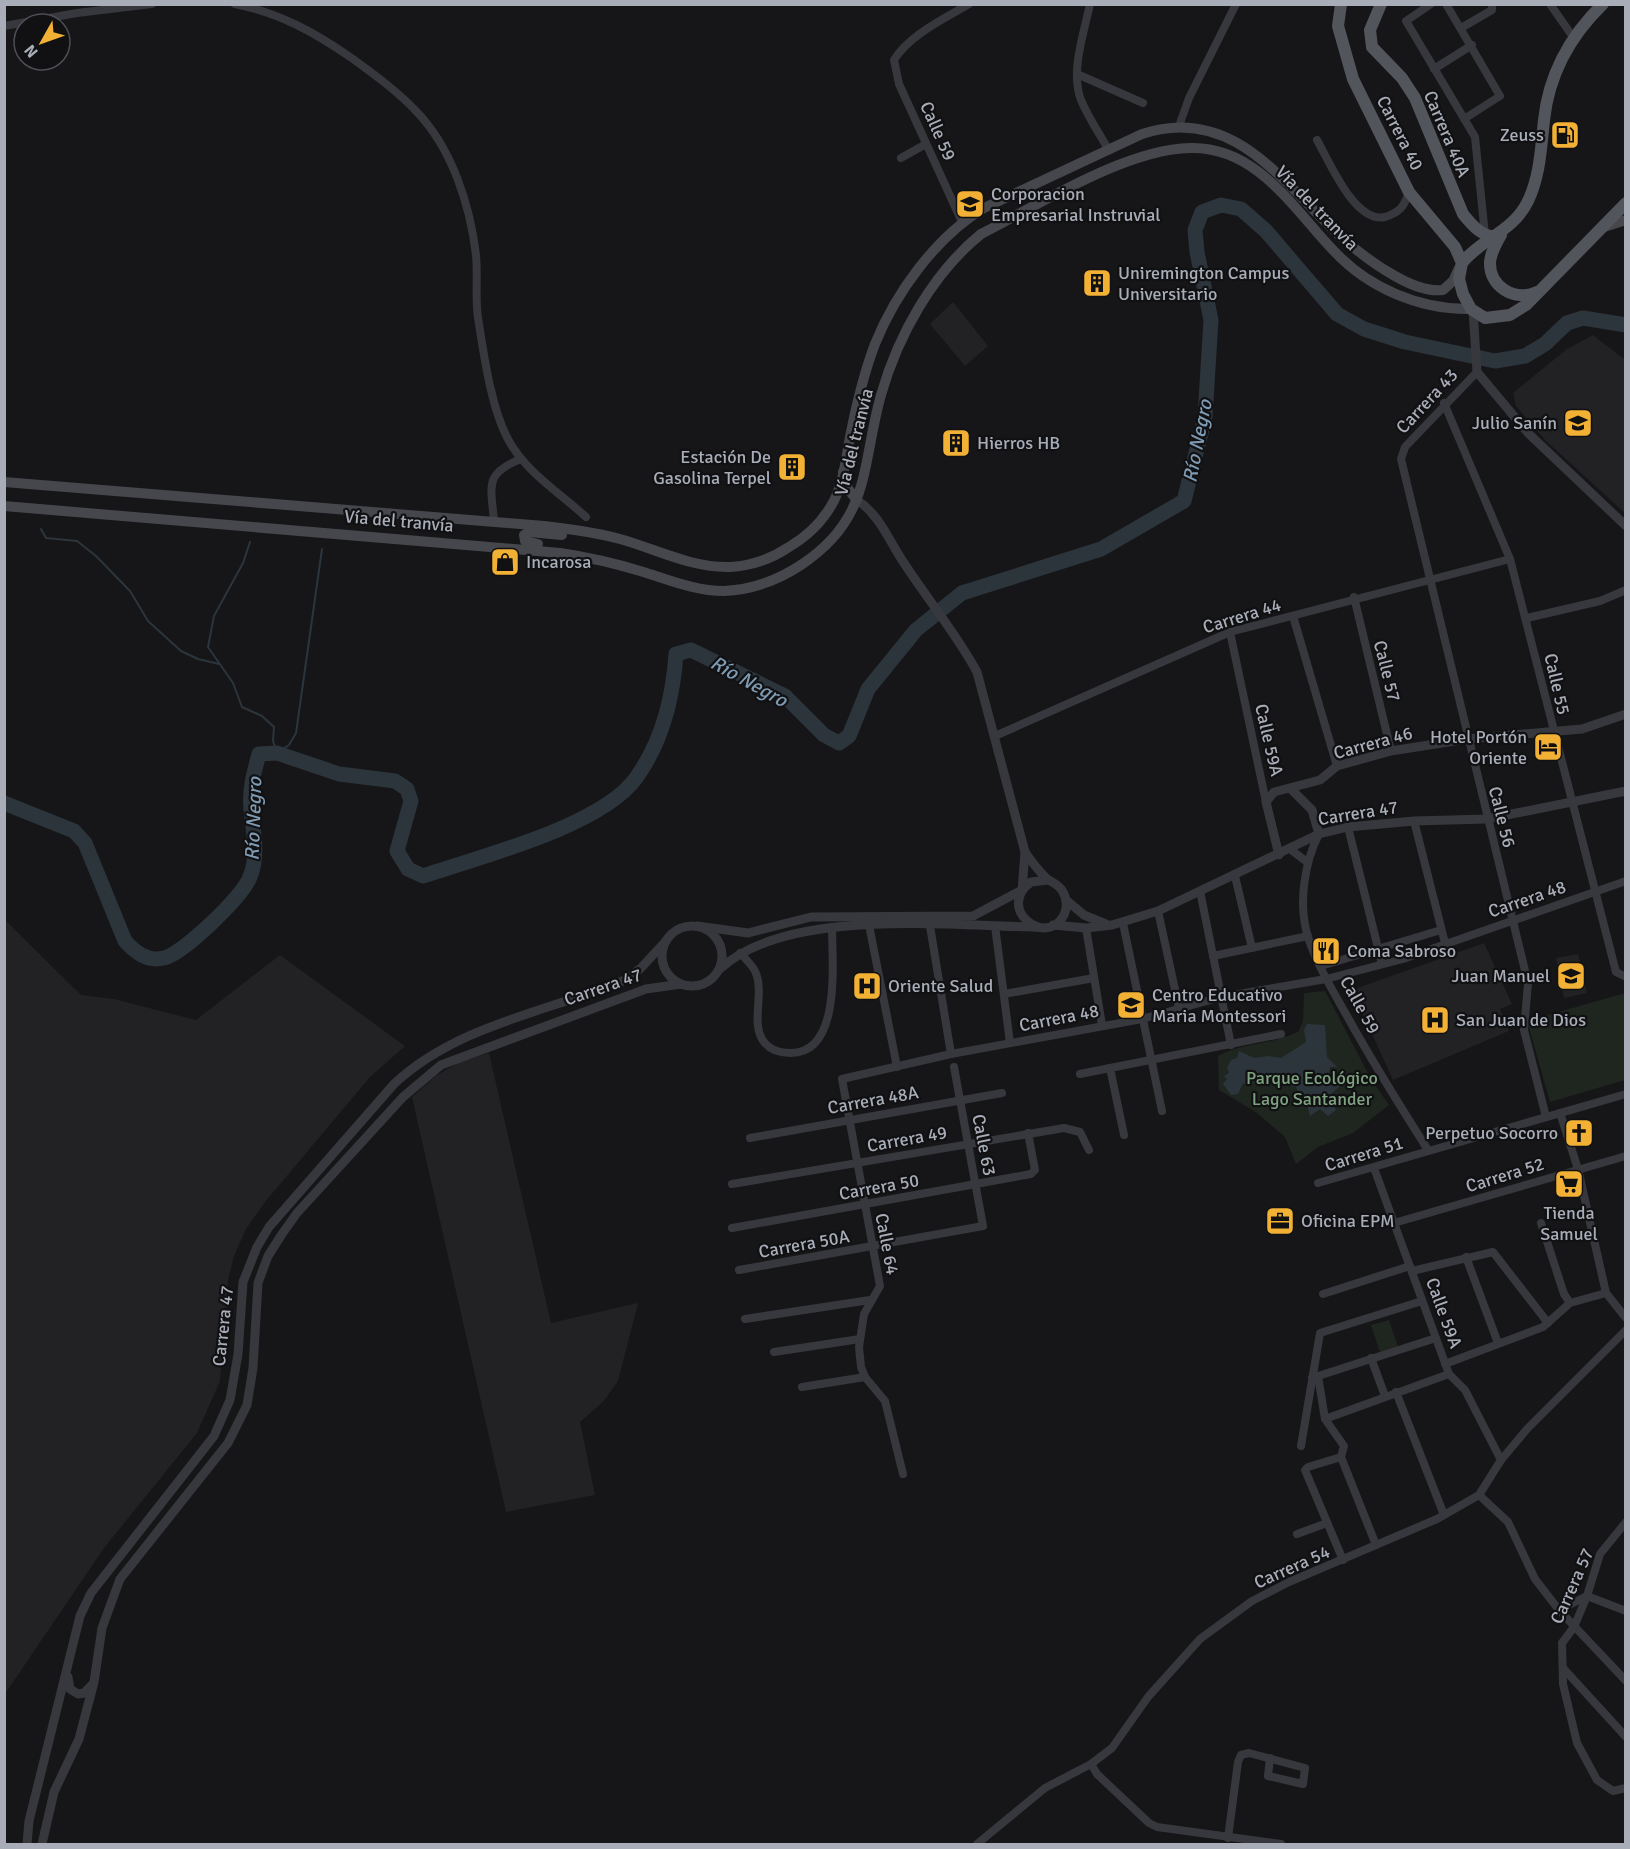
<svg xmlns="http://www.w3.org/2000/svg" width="1630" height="1849" font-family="Signika,sans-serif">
  <rect width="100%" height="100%" fill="#161618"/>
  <g fill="#222225">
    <path d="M953,302l35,44 -23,20 -35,-42z"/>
    <path d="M1593,335l32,25v153l-79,-72 -30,-35 -3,-13 54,-44z"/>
    <path d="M5,920l76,75 33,4 82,21 84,-65 125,91 -35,31 -105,125 -19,27 -12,27 -6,24 -8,101 -23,52 -93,115 -99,146z"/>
    <path d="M1484,943l28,61 -12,5 9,22 -116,49 -41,-90z"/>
    <path d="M1578,954l9,39 -23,5 -8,-40z"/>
    <path d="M489,1053l62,270 87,-20 -20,78 -15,21 -23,20 15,73 -89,17 -94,-415 25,-22 23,-13z"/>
  </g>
  <g fill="#1e261f">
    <path d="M1325,991l45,86 19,28 -36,28 -35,14 -22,17 -11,-27 -28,-24 -38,-23 -1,-34c25,-14 53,-10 81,-25l4,-11 1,-27z"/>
    <path d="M1625,993v87l-75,22 -23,-81z"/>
    <path d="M1389,1320l9,27 -18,5 -9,-27z"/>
  </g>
  <path fill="#2c353c" d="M1307,1024l18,1 2,32 10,10h-7l-1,7 11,12 -12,11 8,13 -8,6 -8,-7 -10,7 -5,-19 -5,1 -4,-11 -6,-1 -10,-9 -13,10 -2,-4 -4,-1 -4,4 -4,-4 -7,3 -3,-2 -5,11 -7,1 -8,-11 4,-5 -3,-3 5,-3 -2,-5 4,-8 6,-2 2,-7 15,7 14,-2 13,2 25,-16 -2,-12z"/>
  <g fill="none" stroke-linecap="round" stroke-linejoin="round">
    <g stroke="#2c353c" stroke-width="2">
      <path d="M41,529l5,9 31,3 19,15 34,35 18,30 33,30 17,8 21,5"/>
      <path d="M250,542l-7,21 -29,53 -6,31 25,36 9,24 20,9 12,11 -1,14 4,12 12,-8 7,-12 26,-184"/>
    </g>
    <path stroke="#2c353c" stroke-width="15" d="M4,803l70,28 11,12 40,98c10,11 22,21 39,17 20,-5 79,-62 86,-81 9,-21 3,-47 1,-68 -2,-19 3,-37 8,-55l18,-1 62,21 56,7 12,8 4,12 -14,50 11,18 15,7c56,-19 179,-50 213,-98 26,-36 37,-80 40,-124l15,-4 94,46 39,39 15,8 10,-7 19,-47 48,-59 46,-37 139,-44 83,-48 21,-84 6,-97 -14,-68 -2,-22 7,-18 19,-7 20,4 25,22 71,83 27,15 41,13 90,19 30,-5 20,-12 22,-21 16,-5 43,7"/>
    <g stroke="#37383d" stroke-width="8">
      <path d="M235,4c45,9 81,29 118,55 22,16 44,32 63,52 36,37 54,94 60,144 2,21 -1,43 2,63 6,37 13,91 31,123 16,30 52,53 77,76"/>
      <path d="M1090,4c-6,29 -20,68 -9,96 7,17 18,33 27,49"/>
      <path d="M1431,4l-25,17 69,116 10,98"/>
      <path d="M1446,4l54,92 -36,23"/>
      <path d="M1550,4l23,33"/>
      <path d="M4,26l73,-13 75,-9"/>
      <path d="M1461,28l31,-18v-6"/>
      <path d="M1434,69l38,-24"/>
      <path d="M1077,74l66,29"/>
      <path d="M1179,126l10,-28 47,-94"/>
      <path d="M1317,140c12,21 38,84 68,77 15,-5 19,-10 24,-25"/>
      <path d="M901,158l25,-14"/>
      <path d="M962,222l-63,-138 -5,-24c15,-25 50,-41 75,-56"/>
      <path d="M1477,372l-72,75 -4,12 127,524 -4,47 22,87"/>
      <path d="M1444,403l66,156 106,413 10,5"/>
      <path d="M494,521c-3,-35 -10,-48 27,-62"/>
      <path d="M1354,597l37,154"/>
      <path d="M1293,616l44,150"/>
      <path d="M1527,618l73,-17 26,-11"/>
      <path d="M1230,632l36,170"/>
      <path d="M995,736l235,-104 280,-73"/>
      <path d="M1414,821l31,122"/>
      <path d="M1348,827l34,137"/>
      <path d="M1319,834c-15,29 -21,71 -11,103 9,28 25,54 39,79 25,45 53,90 81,134"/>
      <path d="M1290,849l17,13"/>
      <path d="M1235,876l17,72"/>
      <path d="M1200,891l31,154"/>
      <path d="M1158,911l21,97"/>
      <path d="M1123,923l39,188"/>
      <path d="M869,925l28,142"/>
      <path d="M930,926l21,128"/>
      <path d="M995,926l15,117"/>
      <path d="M1086,928l16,97"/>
      <path d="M740,953c5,5 12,12 15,18 10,21 -4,49 7,68 6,10 17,14 28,14 52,1 42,-91 42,-126"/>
      <path d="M1213,956l95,-20"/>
      <path d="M1321,966l120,-36"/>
      <path d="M1004,994l90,-16"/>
      <path d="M1110,1068l14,67"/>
      <path d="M1080,1074l201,-40"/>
      <path d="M1560,1113l18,56 28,124 20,25"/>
      <path d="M750,1138l252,-45"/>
      <path d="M1374,1168l75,206 16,16 36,70"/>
      <path d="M1318,1183l308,-89"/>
      <path d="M732,1184l332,-56 16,4 9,18"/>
      <path d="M1394,1223l232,-67"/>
      <path d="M1541,1223l23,71 6,9"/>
      <path d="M732,1228l299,-54 4,-4 -7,-37"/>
      <path d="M1466,1257l32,86"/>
      <path d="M739,1270l244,-44 -29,-159"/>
      <path d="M1412,1271l81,-19 55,71"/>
      <path d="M1323,1294l87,-28"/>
      <path d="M745,1319l125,-19"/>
      <path d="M774,1352l86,-13"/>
      <path d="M1371,1358l14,38"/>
      <path d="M1445,1364l98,-37 27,-24 36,-10"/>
      <path d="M1318,1376l7,43 19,27 -3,11"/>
      <path d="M1312,1378l124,-40"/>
      <path d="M802,1387l63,-10"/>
      <path d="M1396,1392l48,123"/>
      <path d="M1325,1419l124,-45"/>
      <path d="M1301,1446l19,-113 102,-32"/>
      <path d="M1341,1457l-33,10 -3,3 38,90"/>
      <path d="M1341,1457l35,88"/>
      <path d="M903,1474l-18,-73 -20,-24 -4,-10 -2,-20 5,-33 16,-28 -38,-207 109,-25 191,-35 79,-22 105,-18 77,-20 223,-78"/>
      <path d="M1479,1495l29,27 27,57 24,31 67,71"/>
      <path d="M1626,1522l-26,32 -13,42 -13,31 -12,16 1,41 14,59 20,37 16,11 13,-3"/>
      <path d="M1297,1534l30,-11"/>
      <path d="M1559,1610l28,-14 39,15"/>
      <path d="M1563,1668l63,69"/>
      <path d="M1091,1764l6,10 52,49 8,4 124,17"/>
      <path d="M1228,1838l10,-76 3,-7 8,-2 56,15 -2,16 -35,-8 2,-18"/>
      <path d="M977,1844l68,-56 46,-24 21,-16 36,-51 52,-58 52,-38 37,-19 148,-63 42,-24 22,-35 26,-31 99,-99"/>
    </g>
    <g stroke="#37383d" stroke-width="9">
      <path d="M1473,310l4,62 52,62 97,92"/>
      <path d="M1291,789l21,21 7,24"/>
      <path d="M1025,852c6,9 13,18 21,26 6,5 13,6 17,14 4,7 4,16 1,23 -18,34 -69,-7 -33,-33l17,-2"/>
      <path d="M1279,855l-13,-53 8,-10 46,-12 17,-14 54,-15 76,-12 115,-10 44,-15"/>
      <path d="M1066,900l18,15 22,9"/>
      <path d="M1053,925l33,3 26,-3 46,-14 161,-77 29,-7 66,-6 73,-2 139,-28"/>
      <circle cx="692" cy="956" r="30"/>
      <path d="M697,926l51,7 63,-16 162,-1 49,-26 3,-38 -48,-180c-21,-39 -49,-72 -73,-109 -15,-22 -24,-48 -47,-63"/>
      <path d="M720,969c67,-62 228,-43 316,-42"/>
      <path d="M68,1677l2,12 8,5 6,-1 9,-9"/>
      <path d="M27,1844l2,-23 51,-205 11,-23 123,-157 16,-36 8,-46 5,-72 14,-35 12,-20 125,-143c63,-59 153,-72 231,-104l15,-11 26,-28"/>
      <path d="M42,1844l12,-52 25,-53 15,-57 8,-54 18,-49 108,-136 19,-38 6,-37 5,-85 10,-27 14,-22 15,-21 106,-116 38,-32 205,-76 35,-5"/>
    </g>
    <g stroke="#45474d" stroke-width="10">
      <path d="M1604,227l22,-7"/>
      <path d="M843,472l5,17 9,11"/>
      <path d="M4,482l540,44c25,3 51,6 76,13 36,10 71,29 110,28 21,-1 41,-8 59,-20 17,-10 32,-24 42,-41 13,-21 15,-50 20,-74 6,-30 13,-59 24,-88 21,-52 61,-107 109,-136l158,-74c91,-30 140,48 198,102 17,15 35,29 55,40 14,8 31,16 48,14l10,-9 6,-13"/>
      <path d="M4,506l556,47c27,4 54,10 80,18 27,8 55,20 84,20 27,-1 54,-11 77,-26 71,-47 60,-99 80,-170 17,-60 52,-122 100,-161 57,-29 145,-85 209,-86 66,-2 103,60 143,102 35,38 87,60 138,59"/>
      <path d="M538,544l-13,-3 -1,-6 5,-3 33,3"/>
    </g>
    <g stroke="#53555c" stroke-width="12">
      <path d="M1341,4l-3,22 15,53 56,113 46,55 7,16"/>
      <path d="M1381,4l-11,26 2,17 30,31 13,20 48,116c9,11 17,21 32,23"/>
      <path d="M1603,4c-33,32 -54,70 -59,116 -3,28 -4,56 -16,81 -15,31 -46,37 -66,62l-3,16 4,15 8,15 14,9 25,-3 16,-10 100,-102"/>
      <path d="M1501,235c-5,9 -10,17 -11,27 -1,25 25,40 47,30"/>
    </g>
  </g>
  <defs>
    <g id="fuel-square" transform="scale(1.5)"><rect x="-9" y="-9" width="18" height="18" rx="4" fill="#f2b134" stroke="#111113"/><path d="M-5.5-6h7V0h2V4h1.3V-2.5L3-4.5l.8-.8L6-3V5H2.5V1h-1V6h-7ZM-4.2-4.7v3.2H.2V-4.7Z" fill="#111"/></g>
    <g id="school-square" transform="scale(1.5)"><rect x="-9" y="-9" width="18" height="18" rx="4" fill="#f2b134" stroke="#111113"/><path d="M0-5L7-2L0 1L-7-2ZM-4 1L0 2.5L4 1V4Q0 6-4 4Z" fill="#111"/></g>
    <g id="building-square" transform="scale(1.5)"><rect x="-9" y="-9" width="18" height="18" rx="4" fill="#f2b134" stroke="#111113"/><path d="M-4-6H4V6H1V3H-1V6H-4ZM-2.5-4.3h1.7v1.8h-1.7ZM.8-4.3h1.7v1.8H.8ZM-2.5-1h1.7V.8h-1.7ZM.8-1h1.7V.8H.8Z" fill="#111"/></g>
    <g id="shop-square" transform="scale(1.5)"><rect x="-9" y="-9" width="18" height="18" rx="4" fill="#f2b134" stroke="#111113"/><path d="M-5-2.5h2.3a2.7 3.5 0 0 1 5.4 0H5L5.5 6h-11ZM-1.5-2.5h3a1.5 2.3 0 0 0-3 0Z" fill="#111"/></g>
    <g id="hotel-square" transform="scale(1.5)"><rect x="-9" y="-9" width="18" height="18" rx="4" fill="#f2b134" stroke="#111113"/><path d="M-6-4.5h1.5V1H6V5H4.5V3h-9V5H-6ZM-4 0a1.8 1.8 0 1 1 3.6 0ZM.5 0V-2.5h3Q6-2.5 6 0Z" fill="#111"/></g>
    <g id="restaurant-square" transform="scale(1.5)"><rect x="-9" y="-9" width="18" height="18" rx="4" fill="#f2b134" stroke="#111113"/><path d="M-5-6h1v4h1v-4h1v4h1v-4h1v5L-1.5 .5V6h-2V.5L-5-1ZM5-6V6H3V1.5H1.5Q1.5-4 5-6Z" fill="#111"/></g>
    <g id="hospital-square" transform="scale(1.5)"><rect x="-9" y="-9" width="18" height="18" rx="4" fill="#f2b134" stroke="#111113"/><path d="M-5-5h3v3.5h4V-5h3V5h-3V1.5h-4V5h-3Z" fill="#111"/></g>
    <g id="church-square" transform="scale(1.5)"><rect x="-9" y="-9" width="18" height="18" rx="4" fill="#f2b134" stroke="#111113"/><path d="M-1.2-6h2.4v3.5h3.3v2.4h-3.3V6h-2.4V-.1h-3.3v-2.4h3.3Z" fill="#111"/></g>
    <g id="supermarket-square" transform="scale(1.5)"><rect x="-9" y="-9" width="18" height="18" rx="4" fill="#f2b134" stroke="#111113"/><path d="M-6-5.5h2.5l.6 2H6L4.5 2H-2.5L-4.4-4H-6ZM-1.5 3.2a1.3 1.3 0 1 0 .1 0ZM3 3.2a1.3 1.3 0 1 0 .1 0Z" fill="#111"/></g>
    <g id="office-square" transform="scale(1.5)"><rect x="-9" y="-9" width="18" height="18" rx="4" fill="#f2b134" stroke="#111113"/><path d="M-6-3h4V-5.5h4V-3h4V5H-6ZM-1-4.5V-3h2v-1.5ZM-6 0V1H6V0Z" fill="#111"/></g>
  </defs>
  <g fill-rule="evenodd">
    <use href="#fuel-square" x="1565" y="135"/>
    <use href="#school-square" x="970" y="204"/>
    <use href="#building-square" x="1097" y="283"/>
    <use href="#school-square" x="1578" y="423"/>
    <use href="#building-square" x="956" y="443"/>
    <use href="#building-square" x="792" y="467"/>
    <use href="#shop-square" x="505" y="562"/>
    <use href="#hotel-square" x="1548" y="747"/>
    <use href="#restaurant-square" x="1326" y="951"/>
    <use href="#school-square" x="1571" y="976"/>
    <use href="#hospital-square" x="867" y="986"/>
    <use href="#school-square" x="1131" y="1005"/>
    <use href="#hospital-square" x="1435" y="1020"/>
    <use href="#church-square" x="1579" y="1133"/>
    <use href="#supermarket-square" x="1569" y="1184"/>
    <use href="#office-square" x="1280" y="1221"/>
  </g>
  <g text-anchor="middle" stroke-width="4.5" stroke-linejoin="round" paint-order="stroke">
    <g font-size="18" fill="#a8adb8" stroke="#111113">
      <text transform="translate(938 131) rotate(66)" y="6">Calle 59</text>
      <text transform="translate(1400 133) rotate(63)" y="6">Carrera 40</text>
      <text transform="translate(1447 134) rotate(67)" y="6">Carrera 40A</text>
      <text transform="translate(1317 208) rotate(46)" y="6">Vía del tranvía</text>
      <text transform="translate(1427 401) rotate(-47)" y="6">Carrera 43</text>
      <text transform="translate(854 442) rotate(-76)" y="6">Vía del tranvía</text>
      <text transform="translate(399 521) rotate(5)" y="6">Vía del tranvía</text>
      <text transform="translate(1242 616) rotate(-17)" y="6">Carrera 44</text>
      <text transform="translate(1387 671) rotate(76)" y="6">Calle 57</text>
      <text transform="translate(1557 684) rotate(77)" y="6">Calle 55</text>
      <text transform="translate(1269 740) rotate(77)" y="6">Calle 59A</text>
      <text transform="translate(1373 743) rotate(-15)" y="6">Carrera 46</text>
      <text transform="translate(1358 813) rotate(-9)" y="6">Carrera 47</text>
      <text transform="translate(1502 817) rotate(76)" y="6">Calle 56</text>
      <text transform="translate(1527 899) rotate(-19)" y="6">Carrera 48</text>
      <text transform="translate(603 987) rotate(-19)" y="6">Carrera 47</text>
      <text transform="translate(1360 1005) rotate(61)" y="6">Calle 59</text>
      <text transform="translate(1059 1018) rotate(-11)" y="6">Carrera 48</text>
      <text transform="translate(873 1100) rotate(-10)" y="6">Carrera 48A</text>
      <text transform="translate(907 1139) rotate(-10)" y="6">Carrera 49</text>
      <text transform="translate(984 1145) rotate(79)" y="6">Calle 63</text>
      <text transform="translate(1364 1154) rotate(-17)" y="6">Carrera 51</text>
      <text transform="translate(1505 1175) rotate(-17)" y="6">Carrera 52</text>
      <text transform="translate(879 1187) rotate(-10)" y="6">Carrera 50</text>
      <text transform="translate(804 1244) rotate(-10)" y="6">Carrera 50A</text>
      <text transform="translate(887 1244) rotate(79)" y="6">Calle 64</text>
      <text transform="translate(1444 1313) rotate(70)" y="6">Calle 59A</text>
      <text transform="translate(223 1326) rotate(-84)" y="6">Carrera 47</text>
      <text transform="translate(1292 1567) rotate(-24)" y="6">Carrera 54</text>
      <text transform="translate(1572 1586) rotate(-66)" y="6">Carrera 57</text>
    </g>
    <g font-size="18" fill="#a8adb8" stroke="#111113" text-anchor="start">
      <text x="1544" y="141" text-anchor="end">Zeuss</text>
      <text x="991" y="200">Corporacion<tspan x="991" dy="21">Empresarial Instruvial</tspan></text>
      <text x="1118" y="279">Uniremington Campus<tspan x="1118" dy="21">Universitario</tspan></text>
      <text x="1557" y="429" text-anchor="end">Julio Sanín</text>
      <text x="977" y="449">Hierros HB</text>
      <text x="771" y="463" text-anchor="end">Estación De<tspan x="771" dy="21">Gasolina Terpel</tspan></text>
      <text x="526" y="568">Incarosa</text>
      <text x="1527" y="743" text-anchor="end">Hotel Portón<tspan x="1527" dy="21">Oriente</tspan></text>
      <text x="1347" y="957">Coma Sabroso</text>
      <text x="1550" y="982" text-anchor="end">Juan Manuel</text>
      <text x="888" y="992">Oriente Salud</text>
      <text x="1152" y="1001">Centro Educativo<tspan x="1152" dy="21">Maria Montessori</tspan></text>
      <text x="1456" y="1026">San Juan de Dios</text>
      <text x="1558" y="1139" text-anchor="end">Perpetuo Socorro</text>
      <text x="1569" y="1219" text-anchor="middle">Tienda<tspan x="1569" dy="21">Samuel</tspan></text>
      <text x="1301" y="1227">Oficina EPM</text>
    </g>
    <g font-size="18" fill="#7fa381" stroke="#111113">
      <text x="1312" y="1084">Parque Ecológico<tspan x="1312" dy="21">Lago Santander</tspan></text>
    </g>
    <g font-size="20" font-style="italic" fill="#7f9bb3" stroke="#111113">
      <text transform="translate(1197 441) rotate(-79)" y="7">Río Negro</text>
      <text transform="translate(749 681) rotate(29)" y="7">Río Negro</text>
      <text transform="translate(253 819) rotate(-88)" y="7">Río Negro</text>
    </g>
  </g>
  <rect width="1630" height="1849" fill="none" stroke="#a8adb8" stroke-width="12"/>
  <g transform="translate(42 42) rotate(230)"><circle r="28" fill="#111113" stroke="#4d4f55" stroke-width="1.5"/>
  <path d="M0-4.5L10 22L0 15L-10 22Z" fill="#f2b134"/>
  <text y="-9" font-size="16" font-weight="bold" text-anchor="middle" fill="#a8adb8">N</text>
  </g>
</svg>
